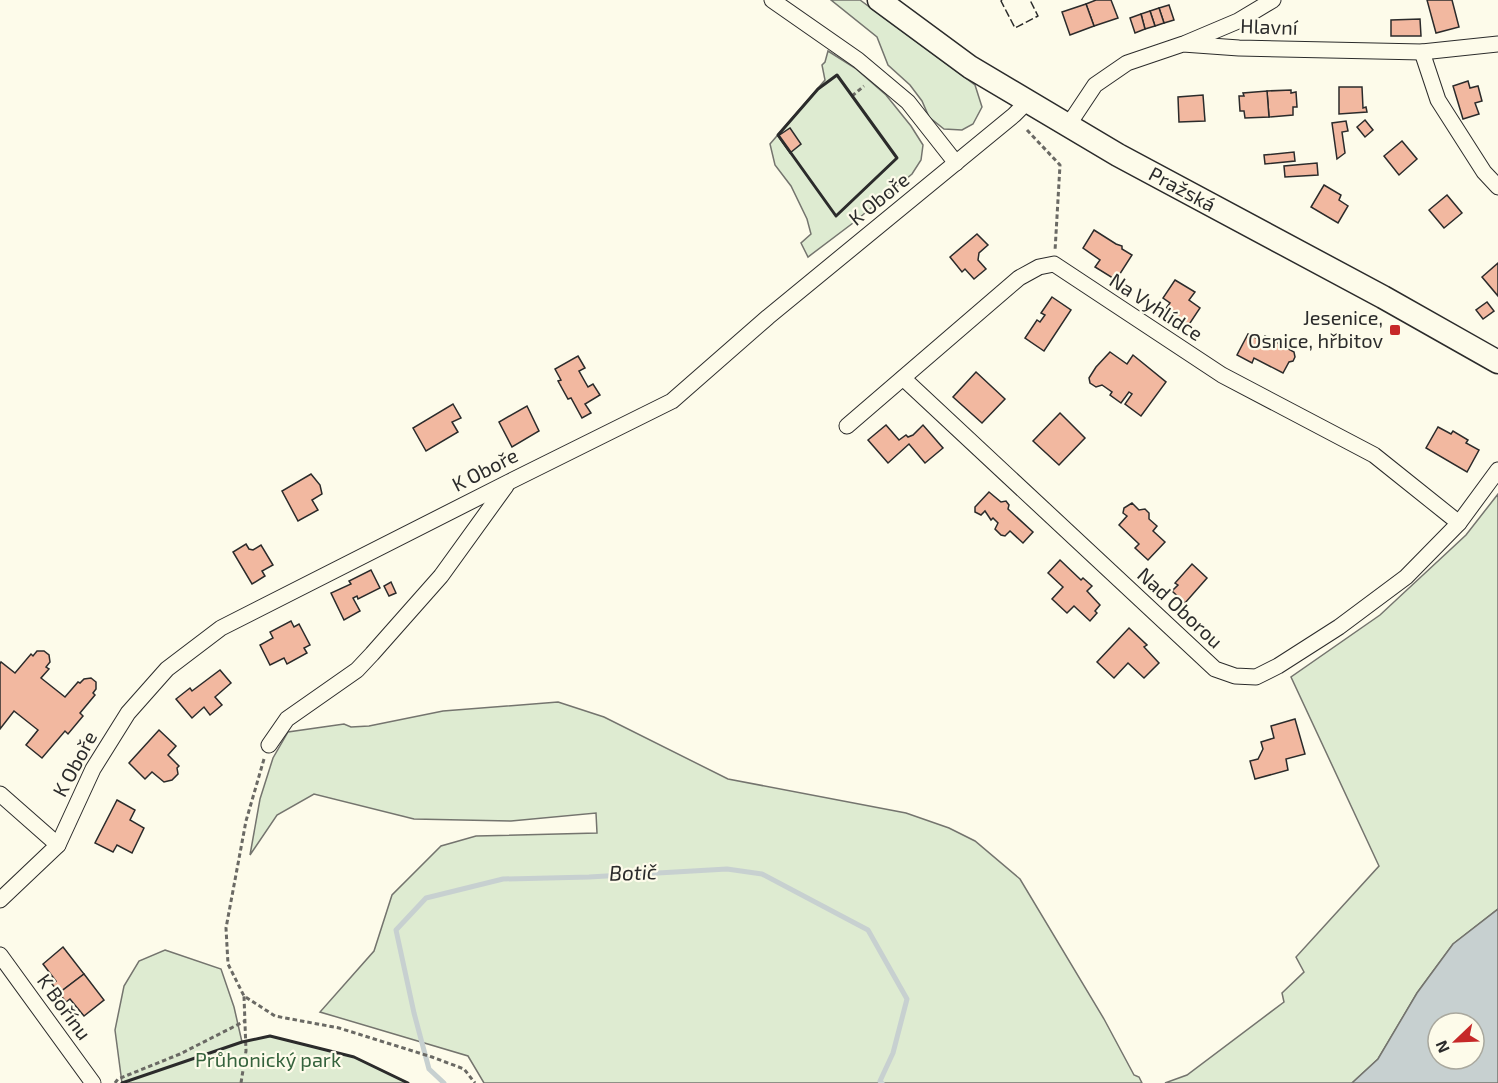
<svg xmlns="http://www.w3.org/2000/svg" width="1498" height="1083" font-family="'Exo 2',sans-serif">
  <rect width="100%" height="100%" fill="#fdfbea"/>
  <g fill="#deebd1" stroke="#74746e" stroke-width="1.5">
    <path d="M831,0h29l115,85 7,22 -9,17 -11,6 -18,-1 -15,-12 -7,-16 -12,-16 -22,-20 -11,-28z"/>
    <path d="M828,51l27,17 31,27 25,31 12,19 -2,15 -9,14 -59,49 -45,34 -7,-14 10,-9 -4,-15 -16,-33 -16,-21 -5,-21 55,-64 -3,-15 3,-3z"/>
    <path d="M1498,494v415l-45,35 -36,49 -39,66 -26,24h-187l22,-8 97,-73 -2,-9 22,-21 -8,-15 83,-91 -88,-189 89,-62 86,-80z"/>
    <path d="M558,702l46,15 124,62 178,34 43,15 26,13 45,38 84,140 30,56 5,2 3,6h-658l-16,-27 -148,-44 54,-61 18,-56 49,-49 35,-10 121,-3 -1,-20 -85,8 -97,-2 -100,-25 -37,21 -27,40 10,-56 13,-41 15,-26 56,-8 7,3 18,-1 74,-15z"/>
    <path d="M165,950l56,19 13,38 8,35 28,-6 84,21 54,26h-286l-7,-53 9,-44 15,-25z"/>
  </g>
  <path fill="#c7d0d0" stroke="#74746e" stroke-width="1.5" fill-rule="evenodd" d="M1498,909v174h-146l26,-24 39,-66 36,-49zM1438,1023h36v36h-36z"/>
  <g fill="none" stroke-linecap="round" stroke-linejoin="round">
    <path stroke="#c7d0d0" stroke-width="5" d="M444,1083l-15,-14 -15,-56 -18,-83 30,-32 77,-19 86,-2 138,-8 35,5 106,56 39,69 -14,54 -13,28 2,2"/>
  </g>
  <g fill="#f2b8a0" stroke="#2b2b2b" stroke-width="1.5">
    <path d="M1096,0h15l7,18 -24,8 -8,-22z"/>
    <path d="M1427,0h25l7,27 -23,6z"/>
    <path d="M1086,4l8,22 -24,9 -8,-23z"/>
    <path d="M1169,5l5,15 -10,3 -5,-15z"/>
    <path d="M1159,8l5,15 -9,3 -5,-15z"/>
    <path d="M1150,11l5,15 -10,3 -4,-15z"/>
    <path d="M1141,14l4,15 -10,4 -5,-15z"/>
    <path d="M1420,19l1,17h-30v-16z"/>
    <path d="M1468,81l2,7 8,-2 4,15 -7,2 4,11 -16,5 -10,-33z"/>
    <path d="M1339,87h23l1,21 3,-1 1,5 -28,2z"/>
    <path d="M1291,90v3l5,-1 1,15h-4v8l-24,2 -2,-26z"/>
    <path d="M1267,91l2,26 -24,1 -1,-7h-4l-1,-15h5l-1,-3z"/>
    <path d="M1203,95l2,26 -26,1 -1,-25z"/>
    <path d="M1365,120l8,10 -8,7 -8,-10z"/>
    <path d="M1346,121l2,10 -6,1 3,21 -8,6 -5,-36z"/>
    <path d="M790,128l11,16 -11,9 -12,-17z"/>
    <path d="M1402,141l15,18 -18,16 -15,-19z"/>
    <path d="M1294,152l1,9 -30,3 -1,-9z"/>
    <path d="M1317,163l1,12 -33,2 -1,-11z"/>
    <path d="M1324,185l17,10 -2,5 9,6 -10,17 -27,-16z"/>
    <path d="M1447,195l15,18 -18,15 -15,-18z"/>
    <path d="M1094,230l22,14 6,2v3l10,6 -16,25 -21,-13 5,-7 -17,-12z"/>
    <path d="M977,234l11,11 -9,8 -1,7 8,9 -12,10 -9,-10 -3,3 -12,-15z"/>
    <path d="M1498,263v33l-16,-19z"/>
    <path d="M1175,280l20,12 -6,8 11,8 -12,18 -24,-15 6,-8 -7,-5z"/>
    <path d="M1052,297l19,13 -27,41 -19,-13 12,-18 3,2 5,-7 -4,-2z"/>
    <path d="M1487,302l7,9 -11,8 -7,-9z"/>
    <path d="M1248,334l14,7 3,-5 29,16 1,5 -2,4 -4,1 -6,11 -29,-15 -2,5 -15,-8z"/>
    <path d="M1110,352l17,12 6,-9 33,27 -25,34 -16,-12 7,-10 -3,-2 -8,11 -11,-8 2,-3 -10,-7 -6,2 -6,-4 -1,-5 7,-11z"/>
    <path d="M578,356l7,12 -6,3 9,16 5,-3 7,11 -15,9 6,9 -9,5 -11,-20 -3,1 -10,-18 3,-1 -6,-11z"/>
    <path d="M976,372l29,27 -23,24 -29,-26z"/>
    <path d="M453,404l8,14 -9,4 6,10 -32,19 -13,-23z"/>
    <path d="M527,406l12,25 -27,16 -13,-25z"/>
    <path d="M1060,413l25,25 -26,27 -26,-24z"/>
    <path d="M886,425l13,15 7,-5 2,2 5,-2 10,-10 20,23 -18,15 -16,-19 -21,19 -20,-23z"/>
    <path d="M1438,427l13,7 2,-3 15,9 -2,3 13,7 -12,22 -41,-24z"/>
    <path d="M311,474l9,11 2,9 -10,6 6,10 -20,11 -16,-30z"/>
    <path d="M989,492l12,10 5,-1 3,4 -1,4 25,23 -10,11 -13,-12 -5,5 -4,-1 -6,-6 3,-6 -5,-5 -2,2 -6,-9 -4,4 -6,-3v-5z"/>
    <path d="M1132,503l7,7 6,-1 4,4v6l8,7 -4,5 12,11 -17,18 -13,-12 4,-4 -20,-19 8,-9 -4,-3 1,-5z"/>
    <path d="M246,544l3,5 4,1 8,-5 12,20 -11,6 3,5 -13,8 -19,-32z"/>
    <path d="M1060,560l21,20 2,-2 9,8 -5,5 13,14 -5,6 2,2 -7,8 -16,-15 -7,7 -15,-14 11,-12 -15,-14z"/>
    <path d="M1192,564l15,14 -22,25 -13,-12 6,-6 -3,-2z"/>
    <path d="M371,570l9,18 -22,11 -1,-3 -4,2 7,13 -16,9 -13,-27 20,-9 -2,-3z"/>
    <path d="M391,582l5,11 -7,3 -5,-10z"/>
    <path d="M291,621l3,6 5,-3 11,21 -6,3 3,5 -20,11 -3,-6 -14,7 -10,-20 13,-7 -3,-6z"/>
    <path d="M1129,628l18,17 -3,2 15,16 -15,15 -16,-15 -14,15 -17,-16z"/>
    <path d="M37,651h7l5,4 1,7 -4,5 3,2 -8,9 24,19 13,-15 2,1 4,-4 7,-1 5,4v7l-3,4 2,2 -15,18 3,3 -15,18 -3,-3 -23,27 -16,-13 12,-15 -24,-19 -14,18v-65l1,-2 14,11 16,-19 2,2z"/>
    <path d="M220,670l11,13 -16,14 7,8 -12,10 -6,-8 -12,11 -16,-19 14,-11 2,3z"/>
    <path d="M1295,719l10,35 -19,5 2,11 -33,9 -5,-18 8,-2 5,-10 -2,-7 13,-4 -3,-12z"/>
    <path d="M159,730l17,16 -8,9 11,11 -2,2 1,6 -6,6 -8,2 -12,-10 -7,7 -16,-16z"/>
    <path d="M117,800l18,10 -5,10 14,8 -12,25 -15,-8 -4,7 -18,-9z"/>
    <path d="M63,947l21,27 -25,19 -7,-9 4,-3 -13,-17z"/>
    <path d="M84,974l20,26 -20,16 -14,-17 -4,3 -7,-9z"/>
  </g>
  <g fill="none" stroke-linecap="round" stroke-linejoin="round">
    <g stroke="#2b2b2b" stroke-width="17">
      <g id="street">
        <path d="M772,0l86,60 50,42 48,61"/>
        <path d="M1186,43l52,-22 35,-21"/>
        <path d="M1422,52l16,48 46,72 14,15"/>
        <path d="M1069,124l26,-39 32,-22 56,-19 56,4 183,4 76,-8"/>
        <path d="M903,378l312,291 20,7 21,1 22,-11 61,-39 67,-50 53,-54 39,-53"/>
        <path d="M847,426l172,-148 20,-11 15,-3 168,111 152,80 85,68"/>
        <path d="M269,745l18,-26 70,-49 15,-16 69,-78 65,-90"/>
        <path d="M0,794l58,51"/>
        <path d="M0,900l58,-55 35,-76 35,-56 39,-44 54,-41 288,-146 163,-81 96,-84 246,-202 14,-14"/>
        <path d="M0,955l93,128"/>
      </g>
    </g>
    <g stroke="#2b2b2b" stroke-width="25">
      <g id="secondary">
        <path id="s1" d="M879,0l91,67 148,88 265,142 115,65"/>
      </g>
    </g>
    <g stroke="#6a6964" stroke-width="3" stroke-dasharray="4.5 3" stroke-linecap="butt">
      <path d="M852,96l12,-10"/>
      <path d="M1027,130l33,35 -5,86"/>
      <path d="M264,759l-18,62 -20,107 2,36 16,32 31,20 64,12 93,29 32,12 11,14"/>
      <path d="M115,1083l3,-4 62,-25 65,-33"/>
      <path d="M241,1083l5,-32 -2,-55"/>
    </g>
    <use href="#street" stroke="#fdfbea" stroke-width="15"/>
    <use href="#secondary" stroke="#fdfbea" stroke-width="22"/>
    <path stroke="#2b2b2b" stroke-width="1.5" stroke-dasharray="8 3" stroke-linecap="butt" d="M1002,0l-1,1 14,27 23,-12 -8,-16"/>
    <g stroke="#2b2b2b" stroke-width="3">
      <path d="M837,75l60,83 -61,58 -58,-81 40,-46z"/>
      <path d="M122,1083l120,-41 28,-6 84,21 54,26"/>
    </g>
  </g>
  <rect fill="#c62828" stroke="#fdfbea" stroke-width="2" x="1389" y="324" width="12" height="12" rx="3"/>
  <g text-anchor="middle" stroke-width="4.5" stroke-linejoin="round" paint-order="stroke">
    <g font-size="20" fill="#2b2b2b" stroke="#fdfbea">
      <text transform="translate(1269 27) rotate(2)" y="7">Hlavní</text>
      <text dy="7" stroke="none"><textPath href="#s1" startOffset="358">Pražská</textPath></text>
      <text transform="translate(879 199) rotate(-39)" y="7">K Oboře</text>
      <text transform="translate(1156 307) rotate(33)" y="7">Na Vyhlídce</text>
      <text transform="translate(485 470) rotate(-27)" y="7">K Oboře</text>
      <text transform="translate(1180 608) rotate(43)" y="7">Nad Oborou</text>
      <text transform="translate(75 764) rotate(-62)" y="7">K Oboře</text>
      <text transform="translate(64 1007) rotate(54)" y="7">K Bořínu</text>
    </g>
    <g font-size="20" fill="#2b2b2b" stroke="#fdfbea" text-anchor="end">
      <text x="1383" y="325">Jesenice,<tspan x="1383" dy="23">Osnice, hřbitov</tspan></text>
    </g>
    <g font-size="20" fill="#34623c" stroke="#fdfbea">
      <text x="268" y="1067">Průhonický park</text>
    </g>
    <g font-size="21" font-style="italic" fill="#2b2b2b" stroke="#fdfbea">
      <text transform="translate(633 873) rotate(-2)" y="7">Botič</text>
    </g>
  </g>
  <g transform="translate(1456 1041) rotate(247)"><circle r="28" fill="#fdfbea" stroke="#a9a89e" stroke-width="1.5"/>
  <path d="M0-4.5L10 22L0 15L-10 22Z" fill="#c62828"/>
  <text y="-9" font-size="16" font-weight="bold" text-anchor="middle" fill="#2b2b2b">N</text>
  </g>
</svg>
